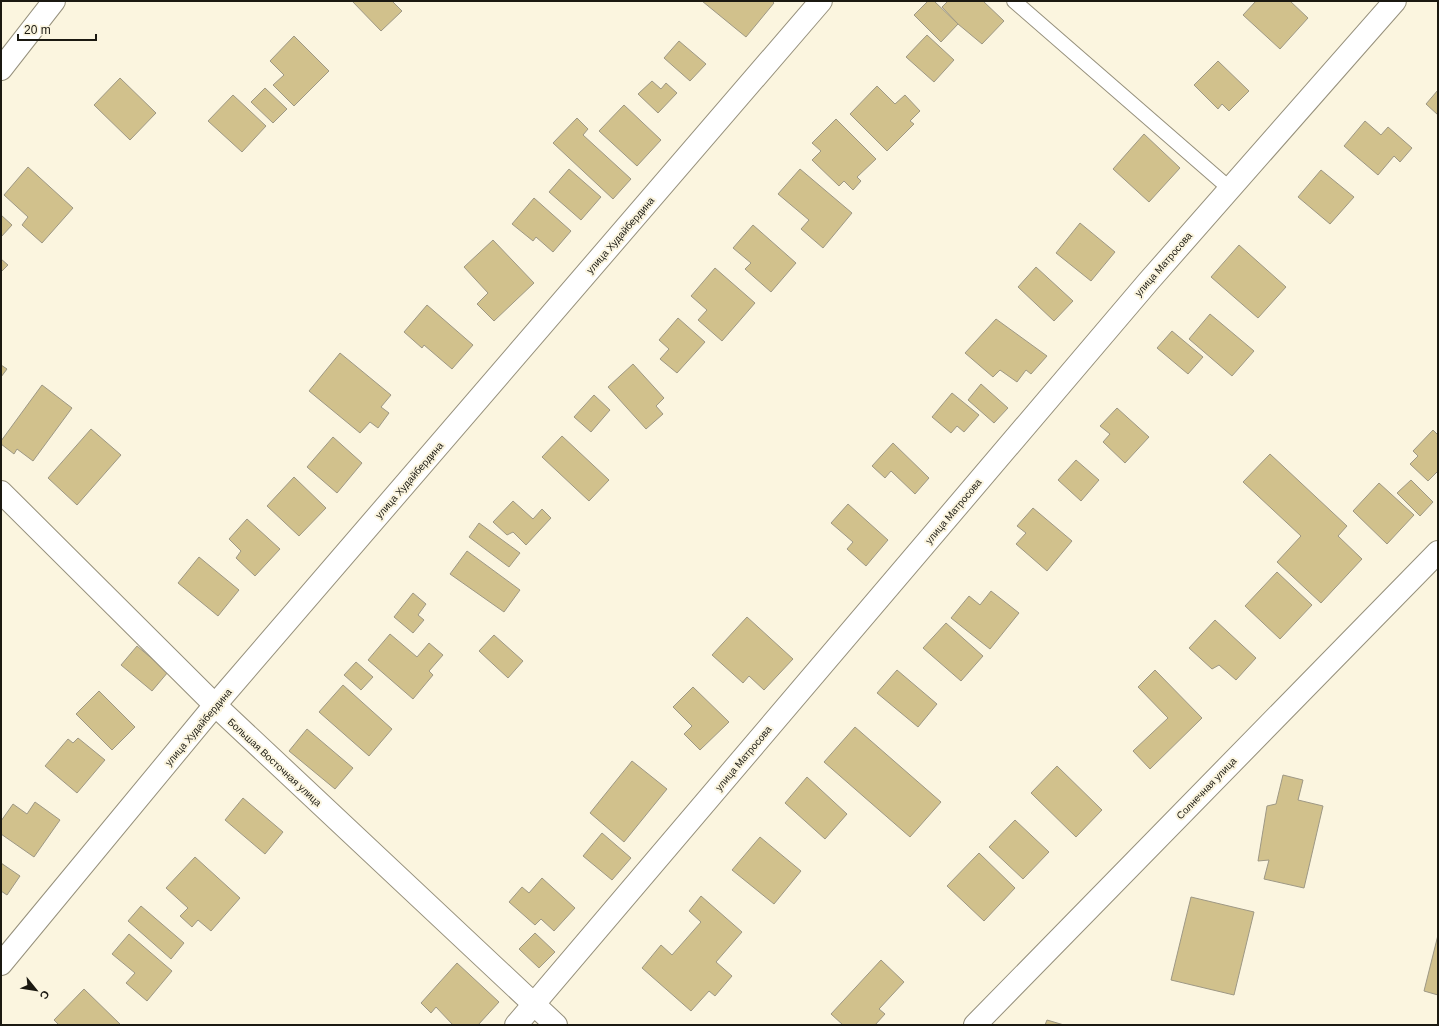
<svg xmlns="http://www.w3.org/2000/svg" width="1439" height="1026" font-family="Arial,sans-serif">
  <rect width="100%" height="100%" fill="#fbf5df"/>
  <g fill="#d1c18c" stroke="#9e9884">
    <path d="M352,1h40l10,10 -21,20z"/>
    <path d="M702,1h70l2,2 -28,34z"/>
    <path d="M928,1h6l24,23 -17,18 -27,-27z"/>
    <path d="M948,1h35l21,20 -22,23 -24,-20 -16,-17z"/>
    <path d="M1256,1h34l18,17 -28,31 -37,-34z"/>
    <path d="M927,35l27,25 -20,22 -28,-25z"/>
    <path d="M294,36l35,35 -35,35 -21,-21 11,-10 -14,-14z"/>
    <path d="M679,41l27,23 -16,17 -26,-23z"/>
    <path d="M1218,61l31,30 -20,20 -7,-7 -4,5 -24,-24z"/>
    <path d="M120,78l36,35 -26,27 -36,-35z"/>
    <path d="M652,81l9,8 5,-6 11,10 -19,20 -20,-19z"/>
    <path d="M877,86l18,18 10,-9 15,16 -10,10 4,3 -27,27 -37,-37z"/>
    <path d="M265,88l22,21 -14,14 -22,-21z"/>
    <path d="M1438,90v25l-12,-11z"/>
    <path d="M233,95l33,31 -24,26 -34,-31z"/>
    <path d="M624,105l37,35 -24,26 -38,-35z"/>
    <path d="M577,118l11,11 -5,6 48,44 -18,20 -60,-56z"/>
    <path d="M836,119l40,40 -19,18 4,4 -8,9 -9,-9 -5,5 -27,-26 9,-9 -9,-8z"/>
    <path d="M1365,121l16,14 7,-8 24,21 -12,14 -6,-6 -16,19 -34,-29z"/>
    <path d="M1144,134l36,34 -31,34 -36,-33z"/>
    <path d="M28,167l45,41 -31,35 -20,-18 6,-8 -24,-22z"/>
    <path d="M569,169l32,28 -20,23 -32,-28z"/>
    <path d="M800,169l52,44 -29,35 -22,-19 8,-9 -31,-26z"/>
    <path d="M1321,170l33,27 -24,27 -32,-27z"/>
    <path d="M534,198l37,33 -18,21 -17,-15 -3,4 -21,-17z"/>
    <path d="M1,215l11,10 -11,12z"/>
    <path d="M1080,223l35,29 -24,29 -35,-28z"/>
    <path d="M753,225l43,38 -25,29 -26,-23 6,-6 -18,-15z"/>
    <path d="M493,240l41,43 -40,38 -17,-17 11,-11 -24,-26z"/>
    <path d="M1239,245l47,42 -28,31 -47,-41z"/>
    <path d="M1,259l7,6 -7,7z"/>
    <path d="M1036,267l37,34 -19,20 -36,-34z"/>
    <path d="M715,268l40,35 -33,38 -24,-21 9,-10 -16,-14z"/>
    <path d="M427,305l46,40 -21,24 -28,-24 -2,3 -18,-16z"/>
    <path d="M1210,314l44,37 -22,25 -43,-37z"/>
    <path d="M678,318l27,24 -28,31 -17,-14 9,-10 -10,-9z"/>
    <path d="M996,319l51,37 -16,18 -5,-4 -9,12 -17,-12 -7,7 -28,-24z"/>
    <path d="M1172,331l31,26 -15,17 -31,-26z"/>
    <path d="M340,353l51,42 -10,12 8,6 -11,15 -8,-6 -10,11 -51,-42z"/>
    <path d="M633,364l31,34 -8,8 7,8 -17,15 -38,-42z"/>
    <path d="M1,365l6,4 -6,8z"/>
    <path d="M981,384l27,24 -14,15 -26,-23z"/>
    <path d="M42,385l30,23 -39,53 -16,-12 -3,5 -13,-10v-3z"/>
    <path d="M952,393l27,22 -15,17 -7,-6 -6,7 -19,-16z"/>
    <path d="M594,395l16,15 -19,22 -17,-15z"/>
    <path d="M1117,408l32,29 -24,26 -22,-21 7,-8 -10,-8z"/>
    <path d="M91,429l30,26 -44,50 -29,-27z"/>
    <path d="M1433,430l5,5v38l-1,-1 -9,9 -18,-17 8,-8 -5,-5z"/>
    <path d="M562,436l47,44 -20,21 -47,-44z"/>
    <path d="M333,437l29,26 -25,30 -30,-26z"/>
    <path d="M893,443l36,35 -14,16 -24,-23 -6,7 -13,-12z"/>
    <path d="M1270,454l77,72 -9,10 24,23 -41,44 -44,-41 24,-26 -58,-54z"/>
    <path d="M1076,460l23,20 -18,21 -23,-21z"/>
    <path d="M294,477l32,31 -27,28 -32,-30z"/>
    <path d="M1411,480l22,22 -13,14 -23,-23z"/>
    <path d="M1379,483l35,32 -27,29 -34,-33z"/>
    <path d="M513,501l20,18 9,-10 9,9 -25,27 -13,-13 -6,3 -14,-13z"/>
    <path d="M848,504l40,36 -22,26 -19,-17 6,-7 -22,-19z"/>
    <path d="M1033,508l39,33 -25,30 -31,-27 10,-11 -9,-7z"/>
    <path d="M247,519l33,30 -25,27 -19,-18 5,-7 -12,-12z"/>
    <path d="M479,523l41,30 -11,14 -40,-30z"/>
    <path d="M467,551l53,39 -16,22 -54,-38z"/>
    <path d="M199,557l40,33 -21,26 -40,-33z"/>
    <path d="M1277,572l35,33 -32,34 -35,-33z"/>
    <path d="M991,591l28,22 -29,36 -39,-31 18,-22 11,9z"/>
    <path d="M413,593l13,11 -8,11 6,5 -11,13 -19,-16z"/>
    <path d="M747,617l46,42 -29,31 -15,-14 -6,7 -31,-28z"/>
    <path d="M1215,620l41,38 -20,22 -17,-15 -7,4 -23,-21z"/>
    <path d="M946,623l37,33 -22,25 -38,-33z"/>
    <path d="M390,634l27,23 12,-14 14,12 -14,16 4,4 -20,24 -45,-39z"/>
    <path d="M494,635l29,26 -15,17 -29,-27z"/>
    <path d="M137,646l31,26 -16,19 -31,-26z"/>
    <path d="M356,662l17,15 -12,13 -17,-15z"/>
    <path d="M897,670l40,34 -19,23 -41,-34z"/>
    <path d="M1155,670l47,48 -52,51 -17,-18 35,-33 -30,-31z"/>
    <path d="M343,685l49,44 -23,27 -50,-44z"/>
    <path d="M693,687l36,35 -29,28 -16,-16 8,-8 -19,-19z"/>
    <path d="M99,691l36,36 -23,23 -36,-36z"/>
    <path d="M855,727l86,75 -31,35 -86,-75z"/>
    <path d="M307,729l46,39 -18,21 -46,-38z"/>
    <path d="M78,738l27,22 -28,33 -32,-27 23,-27 5,4z"/>
    <path d="M632,761l35,28 -43,53 -34,-29z"/>
    <path d="M1057,766l45,44 -26,27 -45,-44z"/>
    <path d="M1283,775l20,5 -5,20 25,6 -19,82 -40,-9 5,-19 -11,1 9,-55 9,-2z"/>
    <path d="M807,777l40,37 -22,25 -40,-36z"/>
    <path d="M243,798l40,34 -18,22 -40,-34z"/>
    <path d="M35,802l25,18 -26,37 -33,-23v-13l12,-17 14,10z"/>
    <path d="M1015,820l34,32 -26,27 -34,-32z"/>
    <path d="M602,833l29,25 -19,22 -29,-24z"/>
    <path d="M760,837l41,34 -27,33 -42,-34z"/>
    <path d="M979,853l36,35 -31,33 -37,-35z"/>
    <path d="M195,857l45,41 -29,33 -13,-11 -6,7 -12,-11 8,-8 -22,-20z"/>
    <path d="M1,863l19,13 -13,19 -6,-4z"/>
    <path d="M542,878l33,30 -21,23 -13,-12 -6,6 -26,-23 13,-15 7,6z"/>
    <path d="M701,896l41,36 -26,30 16,14 -17,20 -6,-5 -18,20 -49,-43 19,-23 11,10 29,-33 -12,-11z"/>
    <path d="M1191,897l63,15 -20,83 -63,-15z"/>
    <path d="M141,906l43,37 -13,16 -43,-38z"/>
    <path d="M535,933l20,19 -16,16 -20,-19z"/>
    <path d="M129,934l43,37 -25,30 -21,-18 9,-10 -23,-19z"/>
    <path d="M1438,935v60l-14,-4z"/>
    <path d="M881,960l23,22 -25,27 6,5 -10,11h-32l-12,-11z"/>
    <path d="M457,963l42,39 -21,23h-25l-17,-18 -5,6 -10,-10z"/>
    <path d="M84,989l37,36h-62l-5,-5z"/>
    <path d="M1047,1020l17,5h-19z"/>
  </g>
  <g fill="none" stroke-linecap="round" stroke-linejoin="round">
    <g stroke="#96907c" stroke-width="16">
      <path id="lane" d="M1014,1l215,187"/>
    </g>
    <g stroke="#96907c" stroke-width="24">
      <g id="street">
        <path d="M1,69l53,-68"/>
        <path d="M1,492l214,213 341,320"/>
        <path d="M1,964l214,-259 606,-704"/>
        <path d="M516,1025l632,-743 247,-281"/>
        <path d="M975,1025l463,-473"/>
      </g>
    </g>
    <use href="#lane" stroke="#fff" stroke-width="14"/>
    <use href="#street" stroke="#fff" stroke-width="22"/>
  </g>
  <g text-anchor="middle" stroke-width="4" stroke-linejoin="round" paint-order="stroke">
    <g font-size="10" fill="#1b1911" stroke="#fbf5df">
      <text transform="translate(620 235) rotate(-49)" y="4">улица Худайбердина</text>
      <text transform="translate(1163 264) rotate(-49)" y="4">улица Матросова</text>
      <text transform="translate(409 480) rotate(-49)" y="4">улица Худайбердина</text>
      <text transform="translate(953 511) rotate(-50)" y="4">улица Матросова</text>
      <text transform="translate(198 727) rotate(-50)" y="4">улица Худайбердина</text>
      <text transform="translate(743 758) rotate(-50)" y="4">улица Матросова</text>
      <text transform="translate(275 762) rotate(43)" y="4">Большая Восточная улица</text>
      <text transform="translate(1206 788) rotate(-46)" y="4">Солнечная улица</text>
    </g>
  </g>
  <rect width="1439" height="1026" fill="none" stroke="#1b1911" stroke-width="4"/>
  <g transform="translate(36 990) rotate(120)" stroke="#fbf5df" stroke-width="3" paint-order="stroke">
  <path d="M0-3L7 15L0 10L-7 15Z" fill="#1b1911"/>
  <text y="-6" font-size="11" font-weight="bold" text-anchor="middle" fill="#1b1911">С</text>
  </g>
  <path d="M18 34v6h78v-6" fill="none" stroke="#1b1911" stroke-width="2"/>
  <text x="24" y="34" font-size="12" fill="#1b1911" stroke="#fbf5df" stroke-width="3" paint-order="stroke">20 m</text>
</svg>
